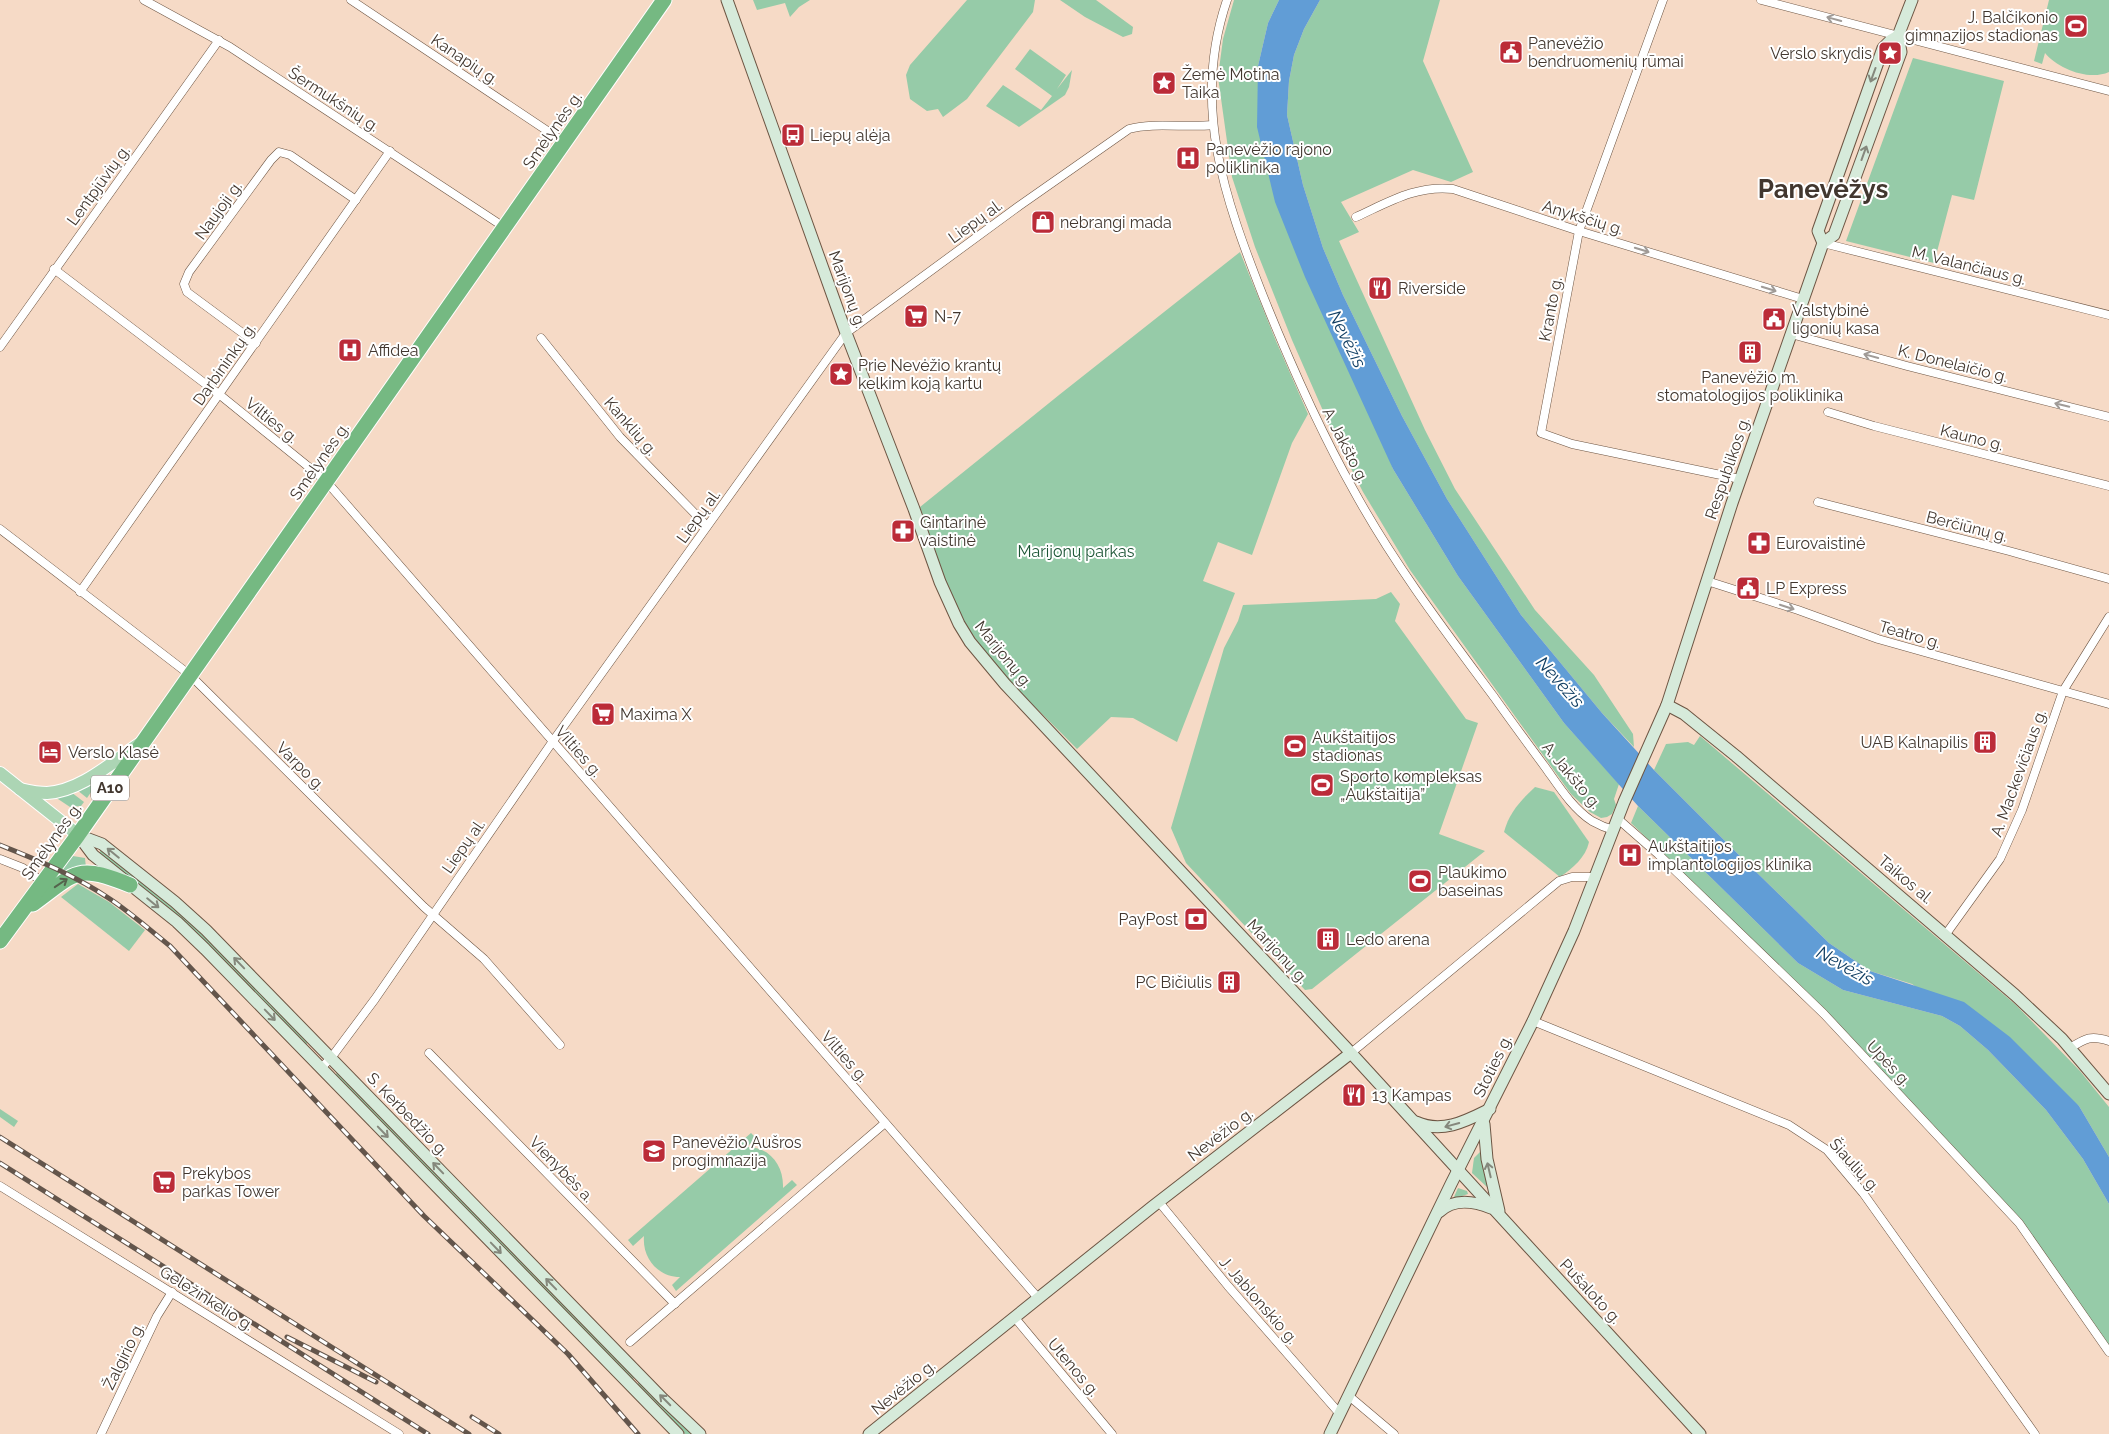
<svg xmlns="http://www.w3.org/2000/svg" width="2109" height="1434" font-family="Raleway,sans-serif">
  <rect width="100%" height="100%" fill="#f6dac6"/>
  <g fill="#96cba8">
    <path d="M753,0h57l-11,7 -9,10 -5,-14 -28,7z"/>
    <path d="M967,0h68l-2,12 -66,87 -24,18 -5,-8 -11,2 -17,-12 -4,-24 4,-10z"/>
    <path d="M1060,0h36l37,27 -1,7 -9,3 -38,-20z"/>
    <path d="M1234,0h45l-11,23 -10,43 135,403 65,107 106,147 55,61 -5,15 2,6 -4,9 -5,3 -6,1 -11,-6 -19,-18 -161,-224 -47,-78 -32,-63 -39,-89 -37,-93 -23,-70 -14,-100 5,-38z"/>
    <path d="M1320,0h120l-17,61 50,111 -22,10 -38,-12 -72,32 18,30 -20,9 86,189 30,59 80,121 59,65 39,59 1,13 -32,-34 -81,-98 -74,-116 -45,-83 -59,-121 -20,-47 -20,-63 -16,-70 2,-34 5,-26 10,-26z"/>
    <path d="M2049,0h60v72c-20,9 -51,-3 -64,-19l-3,11 -8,-3z"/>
    <path d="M1030,49l36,26 -9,14 15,-19 -3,17 -4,8 -46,32 -33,-21 17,-21 38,25 11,-14 -37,-27z"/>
    <path d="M1913,58l91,23 -30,119 -22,-5 -18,68 -88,-22z"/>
    <path d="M1240,252l36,89 32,73 -16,29 -40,112 -34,-13 -15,39 32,12 -58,149 -44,-24 -22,-1 -34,32c-38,-39 -85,-81 -113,-128 -21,-34 -31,-76 -44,-114l139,-112z"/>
    <path d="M1391,592l9,12 -5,17 71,98 12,4 -39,111 46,17 -173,138 -7,1 -119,-127 -15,-35 53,-180 14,-27 5,-16 133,-6z"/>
    <path d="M1700,736l316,269 64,66 29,36v50l-30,-51 -167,-122 -42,-13 -41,-28 -80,-78 -95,-95 12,-26 22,-2 6,3z"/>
    <path d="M103,775l-16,23 -10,-8z"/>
    <path d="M1535,787l19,5 35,50c-3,15 -17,27 -29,35l-56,-45c5,-19 17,-32 31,-45z"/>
    <path d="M71,792l13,10 -3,4 -11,1 -15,-10z"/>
    <path d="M1638,806l160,157 45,27 99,26 18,10 28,24 58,60 37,49 26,45v148l-90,-129 -291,-306 -97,-94z"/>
    <path d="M101,850l66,52 42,38 100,101 -3,4 -120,-122 -87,-70z"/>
    <path d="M73,856l12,2 1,10 -16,5 -8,-4z"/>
    <path d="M78,884l31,18 36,28 -16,21 -68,-54z"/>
    <path d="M337,1071l298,306 -3,3 -296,-305z"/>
    <path d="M0,1109l18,12 -4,6 -14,-10z"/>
    <path d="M751,1133l5,5 -9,9c23,0 37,19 36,41l9,-8 5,5 -121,106 -4,-6 8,-8c-22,0 -38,-19 -36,-41l-11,10 -5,-6z"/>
    <path d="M1480,1152l2,2 6,34 -16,-15 2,-15z"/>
    <path d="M1458,1188l9,3 1,3 -15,5z"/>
    <path d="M640,1382l53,52h-8l-49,-49z"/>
  </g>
  <path fill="#619dd6" d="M1279,0h41l-16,29 -10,26 -5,26 -2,34 16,70 20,63 20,47 59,121 45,83 74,116 81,98 52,57 95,95 80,78 41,28 94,31 46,35 69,69 30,51v47l-26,-45 -37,-49 -58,-60 -28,-24 -18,-10 -99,-26 -45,-27 -160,-157 -74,-83 -106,-147 -65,-107 -88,-192 -30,-75 -18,-75 1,-61 10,-43z"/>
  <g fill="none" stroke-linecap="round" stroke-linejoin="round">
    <g stroke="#6d5543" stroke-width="9">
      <g id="street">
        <path d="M144,0l86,47 274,180"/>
        <path d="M351,0l213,142"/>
        <path d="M1227,0c-36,105 -2,199 36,296 27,67 56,133 91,195 40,73 91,140 140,206 17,24 34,47 51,70 13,18 27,41 47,54 7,4 14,7 22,9"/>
        <path d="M1663,0l-84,231 -38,202 31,11 168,35"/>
        <path d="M1761,0l348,91"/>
        <path d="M1356,217c33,-15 60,-32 97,-28l126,42 224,68"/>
        <path d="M1823,243l286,72"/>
        <path d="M54,269l166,126 106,86 712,817"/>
        <path d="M1791,334l116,32 202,51"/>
        <path d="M541,338l79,99 87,89"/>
        <path d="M256,343l-69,-51 -3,-8 5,-12 82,-112 8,-8 11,3 66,45"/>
        <path d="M0,347l219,-307"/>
        <path d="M1828,412l46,14 235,60"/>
        <path d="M1818,502l191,49 100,28"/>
        <path d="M0,529l190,146 234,232 60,52 76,86"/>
        <path d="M1707,581l91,29 80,29 231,65"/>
        <path d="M80,592l310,-441"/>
        <path d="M1618,819l40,35 166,160 195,209 90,129"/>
        <path d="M0,859l23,9 20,14"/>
        <path d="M1946,934l54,-75 22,-49 41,-119 46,-74"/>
        <path d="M1533,1021l256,104 38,25 36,43 172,241"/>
        <path d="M2070,1048c16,-10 21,-13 39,-7"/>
        <path d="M429,1053l246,251"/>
        <path d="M1351,1053l208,-172 13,-4h24"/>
        <path d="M321,1068l10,-10 44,-59 178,-258 293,-408 173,-127 110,-77c24,-7 58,-1 84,-4"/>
        <path d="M0,1186l399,248"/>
        <path d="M1159,1202l69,84 112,128"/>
        <path d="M1015,1318l97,116"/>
        <path d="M630,1342l255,-219"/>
        <path d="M1349,1396l45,38"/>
        <path d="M101,1434l56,-118 15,-24"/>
      </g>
    </g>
    <g stroke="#6d5543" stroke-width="13">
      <g id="secondary">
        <path d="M727,0l119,333 68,176 26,73 19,42 11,18 35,42 346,369 349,381"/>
        <path d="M1823,243l-5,-12 65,-183 8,-8 7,-4"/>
        <path d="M1667,705l17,9 52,42 279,239 47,44 47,55"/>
        <path d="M78,835l24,9 73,58 31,28 457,469 37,35"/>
        <path d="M78,835l15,20 84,67 28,27 473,485"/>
        <path d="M1416,1122c26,12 50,-1 74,-13"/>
        <path d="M1484,1124l3,35 12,52"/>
        <path d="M1439,1212c15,-14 34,-11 52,-4"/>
        <path d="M869,1434l283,-227 199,-154"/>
        <path d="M1330,1434l121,-250 82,-163 41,-90 50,-129 43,-97 65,-202 91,-260 11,-8 67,-183 -3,-16 14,-36"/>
      </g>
    </g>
    <g stroke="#fff" stroke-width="14">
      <g id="primary">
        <path d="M0,773l78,62"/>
        <path d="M20,789c9,2 18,4 27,4 34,-2 65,-31 92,-49"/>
      </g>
    </g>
    <g stroke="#fff" stroke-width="17">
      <g id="highway">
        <path d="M33,904c44,-32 43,-41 97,-19"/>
        <path d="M0,941l78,-106 586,-835"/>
      </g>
    </g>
    <use href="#street" stroke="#fff" stroke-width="8"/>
    <use href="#secondary" stroke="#d6eada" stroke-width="11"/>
    <use href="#primary" stroke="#acd5b4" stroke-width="12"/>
    <use href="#highway" stroke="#75b982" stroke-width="15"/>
    <g stroke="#63554b" stroke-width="5">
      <g id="rail">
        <path d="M0,845c38,15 76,31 110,54 21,14 40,31 60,47l254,270 144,138 70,80"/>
        <path d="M0,1137l469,297"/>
        <path d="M0,1163l428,271"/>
        <path d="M287,1337l89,45"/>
        <path d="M472,1417l27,17"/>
      </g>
    </g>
    <use href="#rail" stroke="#fff" stroke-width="3" stroke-dasharray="9" stroke-linecap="butt"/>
  </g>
  <defs><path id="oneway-shaft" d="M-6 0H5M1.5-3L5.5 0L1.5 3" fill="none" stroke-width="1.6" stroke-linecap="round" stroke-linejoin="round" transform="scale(1.25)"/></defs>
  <g stroke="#a09b97">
    <use href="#oneway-shaft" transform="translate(1834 19) rotate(-165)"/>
    <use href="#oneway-shaft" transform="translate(1642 250) rotate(17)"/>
    <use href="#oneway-shaft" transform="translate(1769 289) rotate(17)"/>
    <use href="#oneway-shaft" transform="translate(1871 356) rotate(-165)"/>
    <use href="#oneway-shaft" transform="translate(2062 405) rotate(-166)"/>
    <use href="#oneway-shaft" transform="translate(1787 607) rotate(18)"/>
  </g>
  <g stroke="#85887c">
    <use href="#oneway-shaft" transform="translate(1873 75) rotate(110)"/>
    <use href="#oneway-shaft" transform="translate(1864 153) rotate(-70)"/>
    <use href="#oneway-shaft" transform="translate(113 853) rotate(-141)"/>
    <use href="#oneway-shaft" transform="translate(153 903) rotate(39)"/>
    <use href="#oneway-shaft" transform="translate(239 963) rotate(-134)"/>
    <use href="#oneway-shaft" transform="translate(270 1015) rotate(46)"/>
    <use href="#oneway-shaft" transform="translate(1452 1125) rotate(165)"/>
    <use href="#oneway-shaft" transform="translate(383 1132) rotate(46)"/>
    <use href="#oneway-shaft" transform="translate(438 1168) rotate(-134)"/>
    <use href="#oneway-shaft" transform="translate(1489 1170) rotate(-103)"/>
    <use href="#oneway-shaft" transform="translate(496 1248) rotate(46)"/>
    <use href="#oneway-shaft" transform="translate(551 1284) rotate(-134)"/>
    <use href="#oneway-shaft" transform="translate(665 1400) rotate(-135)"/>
  </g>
  <use stroke="#54644c" href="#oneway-shaft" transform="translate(61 883) rotate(-34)"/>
  <defs>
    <g id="stadium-square" transform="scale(1.25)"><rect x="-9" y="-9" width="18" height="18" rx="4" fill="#bb2b38" stroke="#fff"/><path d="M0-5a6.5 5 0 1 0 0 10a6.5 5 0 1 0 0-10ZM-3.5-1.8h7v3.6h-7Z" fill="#fff"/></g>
    <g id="civic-square" transform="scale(1.25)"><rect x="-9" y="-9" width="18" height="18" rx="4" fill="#bb2b38" stroke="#fff"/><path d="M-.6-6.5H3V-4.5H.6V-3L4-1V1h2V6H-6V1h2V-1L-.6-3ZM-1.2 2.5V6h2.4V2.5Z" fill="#fff"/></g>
    <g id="sight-square" transform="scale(1.25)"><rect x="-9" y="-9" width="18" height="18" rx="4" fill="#bb2b38" stroke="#fff"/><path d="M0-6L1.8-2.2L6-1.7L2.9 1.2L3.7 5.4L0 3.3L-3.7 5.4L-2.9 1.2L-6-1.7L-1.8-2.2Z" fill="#fff"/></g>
    <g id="bus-square" transform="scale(1.25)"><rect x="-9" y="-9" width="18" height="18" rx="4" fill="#bb2b38" stroke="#fff"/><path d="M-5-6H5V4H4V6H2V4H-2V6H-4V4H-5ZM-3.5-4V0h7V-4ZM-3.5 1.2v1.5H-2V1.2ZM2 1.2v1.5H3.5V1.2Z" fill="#fff"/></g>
    <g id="hospital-square" transform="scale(1.25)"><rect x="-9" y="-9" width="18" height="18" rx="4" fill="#bb2b38" stroke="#fff"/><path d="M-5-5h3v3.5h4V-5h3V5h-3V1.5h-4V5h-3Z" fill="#fff"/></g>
    <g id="shop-square" transform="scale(1.25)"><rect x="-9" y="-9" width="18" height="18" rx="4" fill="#bb2b38" stroke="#fff"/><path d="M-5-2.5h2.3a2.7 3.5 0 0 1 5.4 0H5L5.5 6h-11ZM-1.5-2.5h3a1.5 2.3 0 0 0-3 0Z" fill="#fff"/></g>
    <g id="restaurant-square" transform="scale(1.25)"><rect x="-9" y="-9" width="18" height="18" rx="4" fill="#bb2b38" stroke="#fff"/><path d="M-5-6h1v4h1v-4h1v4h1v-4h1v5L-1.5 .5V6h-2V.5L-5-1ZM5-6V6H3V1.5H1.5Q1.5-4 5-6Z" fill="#fff"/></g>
    <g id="supermarket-square" transform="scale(1.25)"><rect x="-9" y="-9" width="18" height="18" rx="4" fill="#bb2b38" stroke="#fff"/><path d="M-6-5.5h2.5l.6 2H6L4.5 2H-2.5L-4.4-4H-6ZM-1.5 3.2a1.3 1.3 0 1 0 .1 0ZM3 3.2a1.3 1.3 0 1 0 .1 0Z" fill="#fff"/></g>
    <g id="building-square" transform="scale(1.25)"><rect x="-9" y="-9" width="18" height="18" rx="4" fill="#bb2b38" stroke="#fff"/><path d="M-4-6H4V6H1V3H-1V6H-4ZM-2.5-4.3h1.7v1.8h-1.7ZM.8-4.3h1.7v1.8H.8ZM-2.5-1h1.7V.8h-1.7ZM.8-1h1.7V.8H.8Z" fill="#fff"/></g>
    <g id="pharmacy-square" transform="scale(1.25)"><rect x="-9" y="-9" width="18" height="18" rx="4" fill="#bb2b38" stroke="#fff"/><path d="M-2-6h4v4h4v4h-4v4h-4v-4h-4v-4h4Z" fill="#fff"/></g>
    <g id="hotel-square" transform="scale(1.25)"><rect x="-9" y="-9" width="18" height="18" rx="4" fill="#bb2b38" stroke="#fff"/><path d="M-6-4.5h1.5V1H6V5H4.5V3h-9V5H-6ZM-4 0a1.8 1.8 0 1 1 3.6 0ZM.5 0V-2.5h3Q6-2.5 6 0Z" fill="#fff"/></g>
    <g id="bank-square" transform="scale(1.25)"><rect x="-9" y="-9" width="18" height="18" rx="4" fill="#bb2b38" stroke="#fff"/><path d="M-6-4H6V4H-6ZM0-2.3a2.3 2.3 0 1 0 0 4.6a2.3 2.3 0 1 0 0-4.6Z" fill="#fff"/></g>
    <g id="school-square" transform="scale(1.25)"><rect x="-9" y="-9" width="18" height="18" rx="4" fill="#bb2b38" stroke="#fff"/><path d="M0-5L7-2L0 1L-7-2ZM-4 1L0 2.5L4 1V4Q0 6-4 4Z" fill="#fff"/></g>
  </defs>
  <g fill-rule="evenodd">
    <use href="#stadium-square" x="2076" y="26"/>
    <use href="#civic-square" x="1511" y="52"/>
    <use href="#sight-square" x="1890" y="53"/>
    <use href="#sight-square" x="1164" y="83"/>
    <use href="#bus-square" x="793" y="135"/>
    <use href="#hospital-square" x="1188" y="158"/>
    <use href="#shop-square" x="1043" y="222"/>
    <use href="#restaurant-square" x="1380" y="288"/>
    <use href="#supermarket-square" x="916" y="316"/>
    <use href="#civic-square" x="1774" y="319"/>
    <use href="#hospital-square" x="350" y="350"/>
    <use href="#building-square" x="1750" y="352"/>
    <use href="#sight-square" x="841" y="374"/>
    <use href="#pharmacy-square" x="903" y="531"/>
    <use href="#pharmacy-square" x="1759" y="543"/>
    <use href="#civic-square" x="1748" y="588"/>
    <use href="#supermarket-square" x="603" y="714"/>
    <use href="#building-square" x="1985" y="742"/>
    <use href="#stadium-square" x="1295" y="746"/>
    <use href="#hotel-square" x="50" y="752"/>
    <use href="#stadium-square" x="1322" y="785"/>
    <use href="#hospital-square" x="1630" y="855"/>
    <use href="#stadium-square" x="1420" y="881"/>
    <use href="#bank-square" x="1196" y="919"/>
    <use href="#building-square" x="1328" y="939"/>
    <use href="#building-square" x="1229" y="982"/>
    <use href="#restaurant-square" x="1354" y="1095"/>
    <use href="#school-square" x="654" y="1151"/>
    <use href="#supermarket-square" x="164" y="1182"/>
  </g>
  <g text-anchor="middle" stroke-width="4" stroke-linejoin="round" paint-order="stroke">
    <rect fill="#fff" stroke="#7b736d" stroke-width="1" x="91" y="775.5" width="38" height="25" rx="4"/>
    <g font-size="15" font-weight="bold" fill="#42372f">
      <text x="110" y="793">A10</text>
    </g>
    <g font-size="16" fill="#42372f" stroke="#fff" text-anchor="start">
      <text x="2058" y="23" text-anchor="end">J. Balčikonio<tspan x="2058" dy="18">gimnazijos stadionas</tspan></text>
      <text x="1528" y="49">Panevėžio<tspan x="1528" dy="18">bendruomenių rūmai</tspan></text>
      <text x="1872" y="59" text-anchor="end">Verslo skrydis</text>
      <text x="1182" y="80">Žemė Motina<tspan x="1182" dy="18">Taika</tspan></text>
      <text x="810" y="141">Liepų alėja</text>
      <text x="1206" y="155">Panevėžio rajono<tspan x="1206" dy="18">poliklinika</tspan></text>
      <text x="1060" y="228">nebrangi mada</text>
      <text x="1398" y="294">Riverside</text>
      <text x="1792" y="316">Valstybinė<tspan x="1792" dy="18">ligonių kasa</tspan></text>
      <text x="934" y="322">N-7</text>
      <text x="368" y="356">Affidea</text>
      <text x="858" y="371">Prie Nevėžio krantų<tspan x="858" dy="18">kelkim koją kartu</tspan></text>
      <text x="1750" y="383" text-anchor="middle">Panevėžio m.<tspan x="1750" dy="18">stomatologijos poliklinika</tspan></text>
      <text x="920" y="528">Gintarinė<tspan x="920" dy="18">vaistinė</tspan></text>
      <text x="1776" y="549">Eurovaistinė</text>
      <text x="1766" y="594">LP Express</text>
      <text x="620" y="720">Maxima X</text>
      <text x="1312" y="743">Aukštaitijos<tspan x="1312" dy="18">stadionas</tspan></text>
      <text x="1968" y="748" text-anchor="end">UAB Kalnapilis</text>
      <text x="68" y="758">Verslo Klasė</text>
      <text x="1340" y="782">Sporto kompleksas<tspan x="1340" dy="18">„Aukštaitija”</tspan></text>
      <text x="1648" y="852">Aukštaitijos<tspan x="1648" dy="18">implantologijos klinika</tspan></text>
      <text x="1438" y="878">Plaukimo<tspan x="1438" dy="18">baseinas</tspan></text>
      <text x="1178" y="925" text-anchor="end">PayPost</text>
      <text x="1346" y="945">Ledo arena</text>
      <text x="1212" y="988" text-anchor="end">PC Bičiulis</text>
      <text x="1372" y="1101">13 Kampas</text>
      <text x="672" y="1148">Panevėžio Aušros<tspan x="672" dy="18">progimnazija</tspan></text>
      <text x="182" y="1179">Prekybos<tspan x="182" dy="18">parkas Tower</tspan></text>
    </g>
    <g font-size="16" fill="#42372f" stroke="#fff">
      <text transform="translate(465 59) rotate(34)" y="6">Kanapių g.</text>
      <text transform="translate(334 99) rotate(33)" y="6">Šermukšnių g.</text>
      <text transform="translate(552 130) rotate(-55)" y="6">Smėlynės g.</text>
      <text transform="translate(98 185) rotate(-54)" y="6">Lentpjūvių g.</text>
      <text transform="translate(218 210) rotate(-54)" y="6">Naujoji g.</text>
      <text transform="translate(1583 217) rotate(17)" y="6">Anykščių g.</text>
      <text transform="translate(975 221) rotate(-36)" y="6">Liepų al.</text>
      <text transform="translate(1969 265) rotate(14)" y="6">M. Valančiaus g.</text>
      <text transform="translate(848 289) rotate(70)" y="6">Marijonų g.</text>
      <text transform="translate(1550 309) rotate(-79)" y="6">Kranto g.</text>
      <text transform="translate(1953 363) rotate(14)" y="6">K. Donelaičio g.</text>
      <text transform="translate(224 364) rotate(-55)" y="6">Darbininkų g.</text>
      <text transform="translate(272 420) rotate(39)" y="6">Vilties g.</text>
      <text transform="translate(631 426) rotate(49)" y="6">Kanklių g.</text>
      <text transform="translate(1972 437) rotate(14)" y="6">Kauno g.</text>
      <text transform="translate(1346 445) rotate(63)" y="6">A. Jakšto g.</text>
      <text transform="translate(319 461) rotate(-55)" y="6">Smėlynės g.</text>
      <text transform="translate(1727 468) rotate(-71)" y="6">Respublikos g.</text>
      <text transform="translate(698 516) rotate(-54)" y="6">Liepų al.</text>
      <text transform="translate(1967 526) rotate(14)" y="6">Berčiūnų g.</text>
      <text transform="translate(1910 634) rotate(16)" y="6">Teatro g.</text>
      <text transform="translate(1004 654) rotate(51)" y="6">Marijonų g.</text>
      <text transform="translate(579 751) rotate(49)" y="6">Vilties g.</text>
      <text transform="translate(301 766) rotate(45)" y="6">Varpo g.</text>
      <text transform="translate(2018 773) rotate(-70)" y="6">A. Mackevičiaus g.</text>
      <text transform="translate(1572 775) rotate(50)" y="6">A. Jakšto g.</text>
      <text transform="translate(51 841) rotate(-54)" y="6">Smėlynės g.</text>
      <text transform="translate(463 846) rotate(-55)" y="6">Liepų al.</text>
      <text transform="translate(1906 879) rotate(40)" y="6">Taikos al.</text>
      <text transform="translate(1278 951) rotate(47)" y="6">Marijonų g.</text>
      <text transform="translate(845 1056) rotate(49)" y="6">Vilties g.</text>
      <text transform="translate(1889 1063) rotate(47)" y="6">Upės g.</text>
      <text transform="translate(1492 1066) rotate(-64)" y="6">Stoties g.</text>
      <text transform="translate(408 1114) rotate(46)" y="6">S. Kerbedžio g.</text>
      <text transform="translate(1220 1134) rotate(-37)" y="6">Nevėžio g.</text>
      <text transform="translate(1855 1165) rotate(48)" y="6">Šiaulių g.</text>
      <text transform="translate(562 1169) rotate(46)" y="6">Vienybės a.</text>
      <text transform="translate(1591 1291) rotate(47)" y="6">Pušaloto g.</text>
      <text transform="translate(207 1298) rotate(32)" y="6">Geležinkelio g.</text>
      <text transform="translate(1259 1300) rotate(49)" y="6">J. Jablonskio g.</text>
      <text transform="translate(123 1356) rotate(-64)" y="6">Žalgirio g.</text>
      <text transform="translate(1074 1367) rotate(50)" y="6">Utenos g.</text>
      <text transform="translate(903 1387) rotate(-39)" y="6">Nevėžio g.</text>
    </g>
    <g font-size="16" fill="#1d5636" stroke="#fff">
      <text x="1076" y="557">Marijonų parkas</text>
    </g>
    <g font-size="18" font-style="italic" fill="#103e63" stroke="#fff">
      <text transform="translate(1347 339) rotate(63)" y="6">Nevėžis</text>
      <text transform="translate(1560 682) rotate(48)" y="6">Nevėžis</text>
      <text transform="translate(1845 966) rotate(29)" y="6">Nevėžis</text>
    </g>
    <g font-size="26" font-weight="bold" fill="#42372f" stroke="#fff">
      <text x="1823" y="198">Panevėžys</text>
    </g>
  </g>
</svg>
